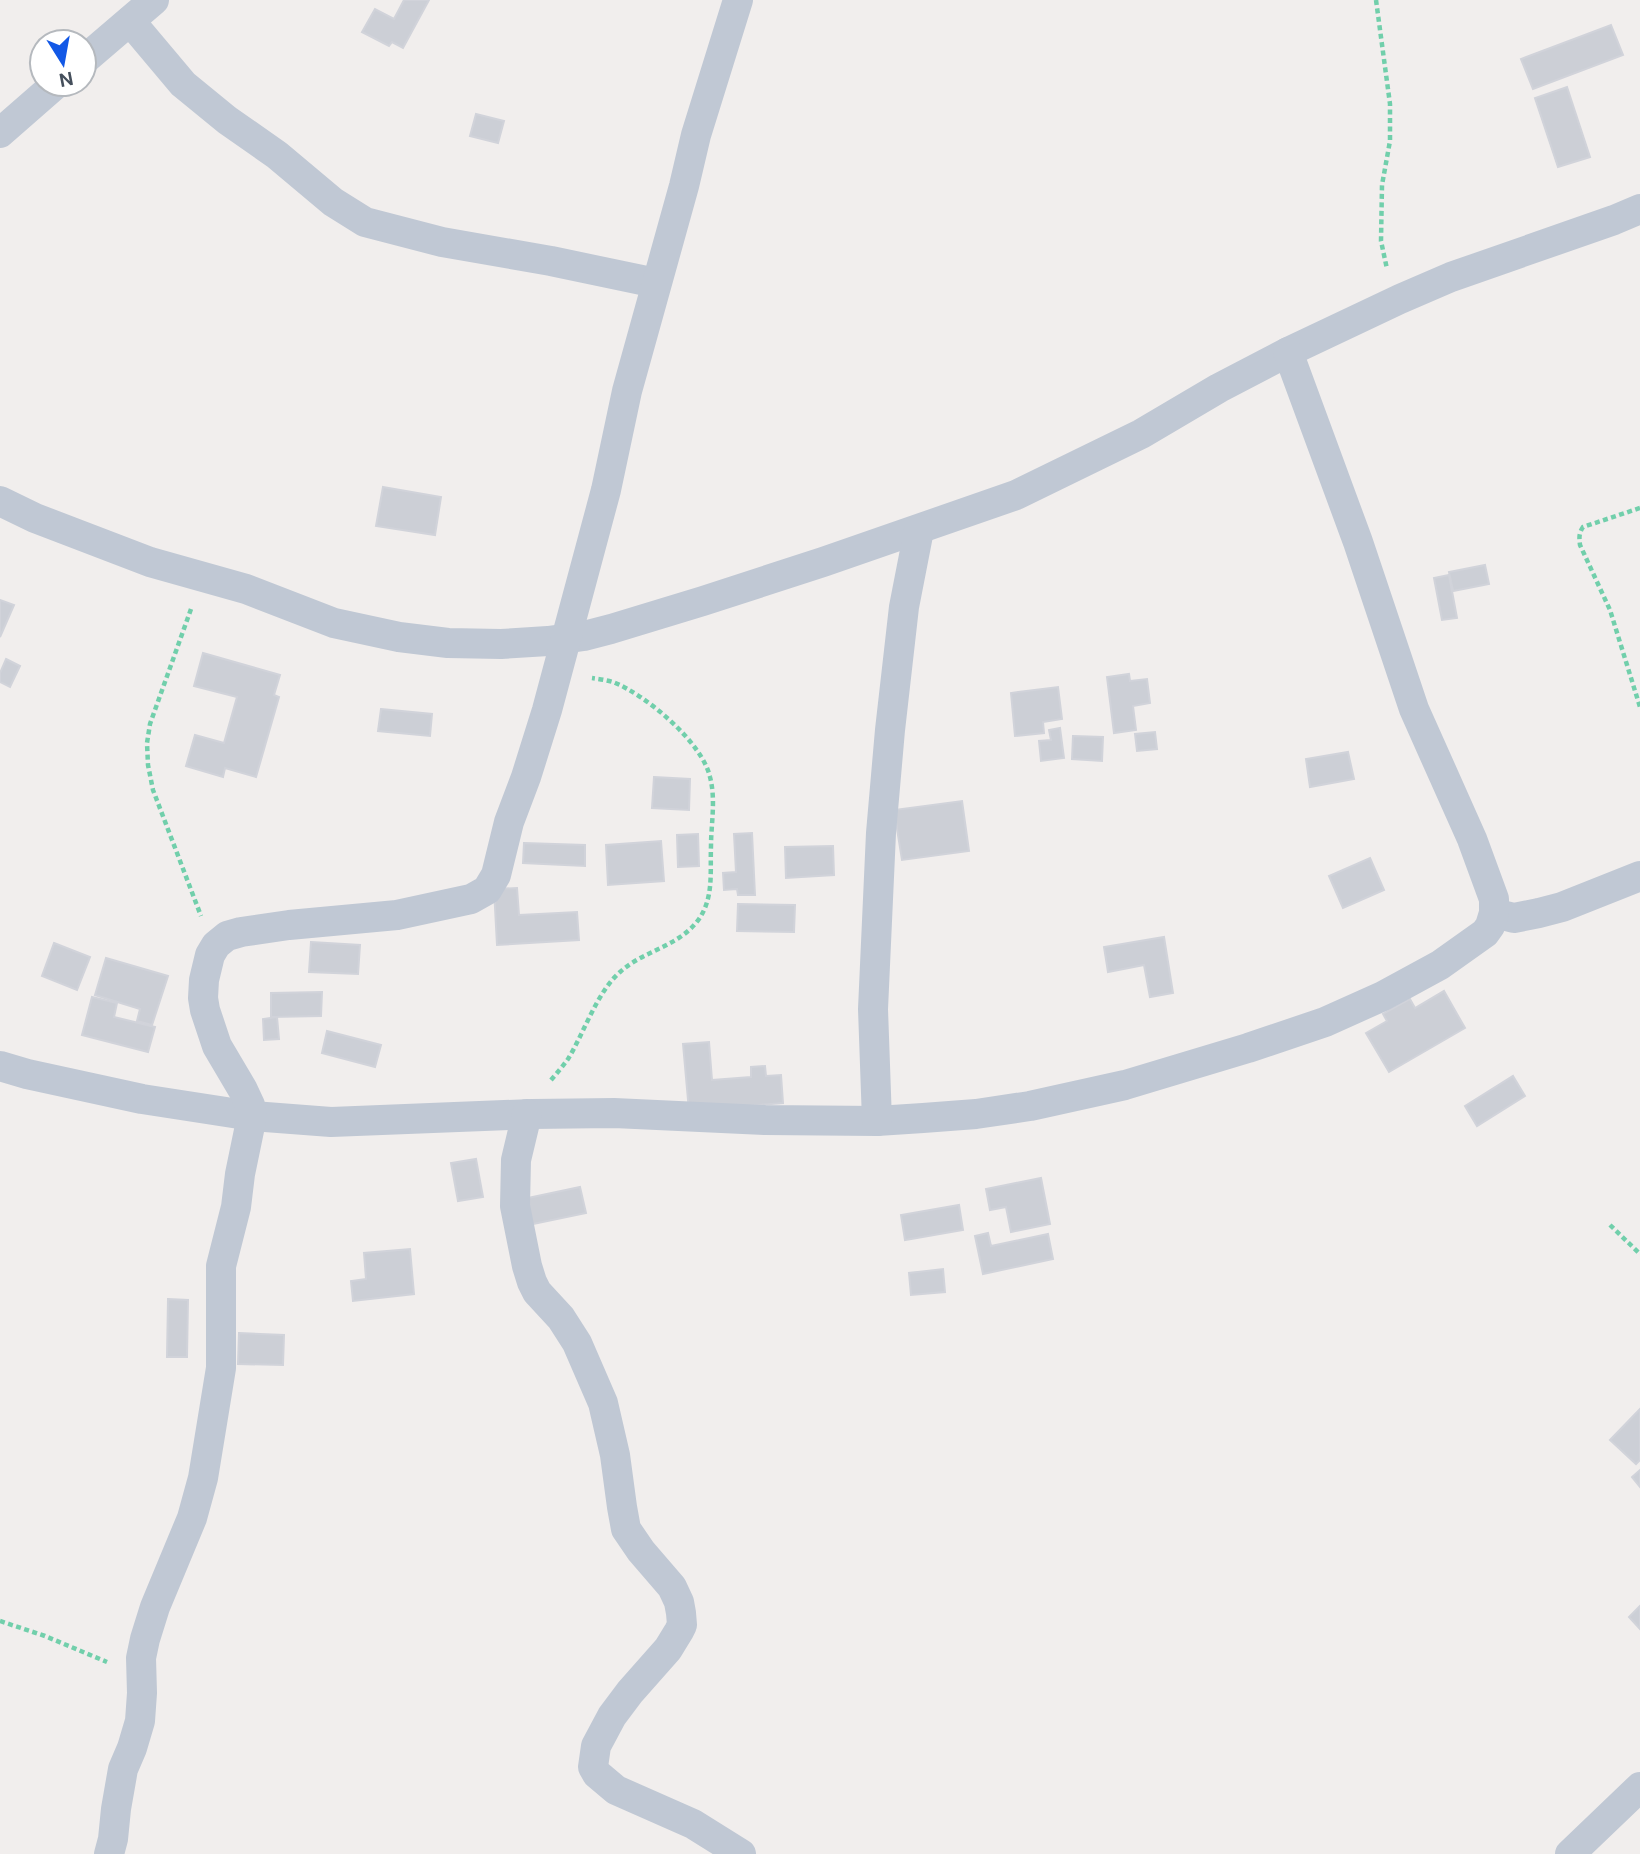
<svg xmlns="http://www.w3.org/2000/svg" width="1640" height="1854" font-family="'DM Sans',sans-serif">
  <rect width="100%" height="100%" fill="#f1eeed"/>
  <g fill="#cccfd6" stroke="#d1d3da" stroke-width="2">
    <path d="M404,0h25l-26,48 -11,-6 -3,4 -27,-14 13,-23 19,10z"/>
    <path d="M1611,25l12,30 -90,34 -12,-30z"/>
    <path d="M1567,87l23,70 -32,10 -23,-69z"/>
    <path d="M476,114l28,7 -6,22 -28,-7z"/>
    <path d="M383,487l58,10 -6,38 -59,-9z"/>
    <path d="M1485,565l4,19 -36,7 -4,-19z"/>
    <path d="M1449,575l8,43 -15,2 -8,-42z"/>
    <path d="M0,600l14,5 -14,32z"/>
    <path d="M203,653l77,22 -6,20 5,2 -23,80 -31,-9 -2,9 -37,-11 9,-31 29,8 13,-46 -43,-11z"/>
    <path d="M6,659l14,7 -10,21 -10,-5v-9z"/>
    <path d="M1129,674l1,7 17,-2 3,24 -17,3 3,24 -22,3 -7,-56z"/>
    <path d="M1058,687l4,32 -19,3 1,11 -29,3 -4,-43z"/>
    <path d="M381,709l51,5 -2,22 -52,-5z"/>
    <path d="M1060,728l4,30 -23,3 -2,-20 12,-1 -2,-10z"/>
    <path d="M1155,732l2,17 -20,2 -2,-17z"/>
    <path d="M1073,736l30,1 -1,24 -30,-2z"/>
    <path d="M1348,752l6,27 -44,8 -4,-28z"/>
    <path d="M654,777l36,2 -1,31 -37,-2z"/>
    <path d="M962,801l7,50 -67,9 -8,-50z"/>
    <path d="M752,833l3,62h-17l-1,-6 -13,1 -1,-17 13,-1 -2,-38z"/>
    <path d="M698,834l1,32 -21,1 -1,-32z"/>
    <path d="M661,841l3,40 -56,4 -2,-40z"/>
    <path d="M524,843l61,2v21l-62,-3z"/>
    <path d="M833,846l1,29 -48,3 -1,-31z"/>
    <path d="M1370,858l14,32 -41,18 -14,-32z"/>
    <path d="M517,888l2,27 58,-3 2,28 -82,5 -3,-56z"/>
    <path d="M738,904l57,1 -1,27 -57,-1z"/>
    <path d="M1164,937l9,56 -23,4 -6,-32 -36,7 -4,-25z"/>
    <path d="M311,942l49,3 -2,29 -49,-2z"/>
    <path d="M54,943l36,14 -13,33 -35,-14z"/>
    <path d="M106,958l62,18 -16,49 -15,-4 3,-12 -45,-14z"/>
    <path d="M1444,991l21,37 -76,44 -23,-39 21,-12 -4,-7 27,-15 5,9z"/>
    <path d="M322,992l-1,24 -50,1v-24z"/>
    <path d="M92,997l25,6 -3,14 41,10 -7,25 -66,-17z"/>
    <path d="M277,1017l2,22 -15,1 -1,-21z"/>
    <path d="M327,1031l54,14 -6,22 -53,-14z"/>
    <path d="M709,1042l3,38 39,-3v-10l14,-1 1,10 15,-1 2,28 -94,8 -6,-67z"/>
    <path d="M1513,1076l12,20 -48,30 -12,-20z"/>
    <path d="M476,1159l7,38 -25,4 -7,-38z"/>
    <path d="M1041,1178l9,46 -39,8 -5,-25 -16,3 -4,-21z"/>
    <path d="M580,1187l6,26 -58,12 -5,-26z"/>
    <path d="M959,1205l4,25 -58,10 -4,-25z"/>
    <path d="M988,1233l3,13 57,-12 5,25 -70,15 -8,-38z"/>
    <path d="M410,1249l4,45 -61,7 -2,-20 15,-2 -2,-26z"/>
    <path d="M943,1269l2,23 -34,3 -2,-22z"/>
    <path d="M168,1299l20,1 -1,57h-20z"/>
    <path d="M239,1333l45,2 -1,30 -45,-1z"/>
    <path d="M1640,1409v51l-4,4 -26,-24z"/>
    <path d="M1640,1470v17l-8,-10z"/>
    <path d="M1640,1606v23l-11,-12z"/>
  </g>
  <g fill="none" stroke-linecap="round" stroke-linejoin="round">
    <g stroke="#71cfab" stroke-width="4.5" stroke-dasharray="5 3.5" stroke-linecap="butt">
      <path d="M1376,0l14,104v37l-8,44 -1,56 6,28"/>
      <path d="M1640,508l-57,19c-4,6 -4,10 -3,18l30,65 30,97"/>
      <path d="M191,609l-41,115 -3,19 1,22 5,25 48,126"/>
      <path d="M551,1080c6,-7 12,-14 17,-21 16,-26 29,-67 52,-87 24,-22 59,-25 79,-53 15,-22 11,-47 12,-73 0,-22 5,-46 -1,-69 -8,-35 -64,-82 -97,-95 -7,-2 -14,-3 -21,-4"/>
      <path d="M1610,1225l30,29"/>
      <path d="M0,1621l45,15 62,26"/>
    </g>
    <g stroke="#c0c8d4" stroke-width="30">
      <path d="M130,21l53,63 44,36 50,35 56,47 32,20 77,20 109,19 105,22"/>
      <path d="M84,60l70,-60"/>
      <path d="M0,133l56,-49"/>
      <path d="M0,501l35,17 115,44 96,27 88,34 65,14 49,6 53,1 47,-3 36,-5 27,-7 92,-28 120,-39 193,-67 125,-61 78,-46 69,-36 112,-53 51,-22 163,-57 26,-11"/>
      <path d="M1494,913l20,5 25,-5 23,-6 78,-31"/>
      <path d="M0,1066l27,8 115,25 110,17 79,6 201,-8 82,-1 151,7 112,1 46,-3 53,-4 54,-8 95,-21 123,-37 77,-26 58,-26 57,-31 45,-32 5,-7 4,-13v-14l-22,-60 -58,-130 -56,-167 -70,-190"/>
      <path d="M527,1114l-11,46 -1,46 12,60 5,16 5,10 24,26 16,25 26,60 12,52 7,52 4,22 15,22 31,36 7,15 2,11 1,12 -3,6 -11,18 -38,43 -18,24 -16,30 -3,21 4,7 19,16 77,34 48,30"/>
      <path d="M877,1121l-4,-112 8,-176 9,-103 14,-123 15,-77"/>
      <path d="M109,1854l4,-15 3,-30 7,-40 9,-21 8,-27 2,-28 -1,-35 4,-19 10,-32 37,-89 11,-40 18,-110v-102l15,-59 4,-33 12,-58 -2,-11 -7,-15 -26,-44 -12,-36 -2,-12 1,-18 6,-25 6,-10 11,-9 14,-4 48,-7 108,-10 74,-16 16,-9 9,-15 13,-53 17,-45 21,-67 59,-220 21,-99 57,-205 12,-51 42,-135"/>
      <path d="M1570,1854l70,-67"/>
    </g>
  </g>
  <g transform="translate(63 63) rotate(169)"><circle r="33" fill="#ffffff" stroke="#b5b9be" stroke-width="2"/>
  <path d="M0-5L12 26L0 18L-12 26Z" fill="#1258e6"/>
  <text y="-10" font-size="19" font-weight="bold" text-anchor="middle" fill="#454f5c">N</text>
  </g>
</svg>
